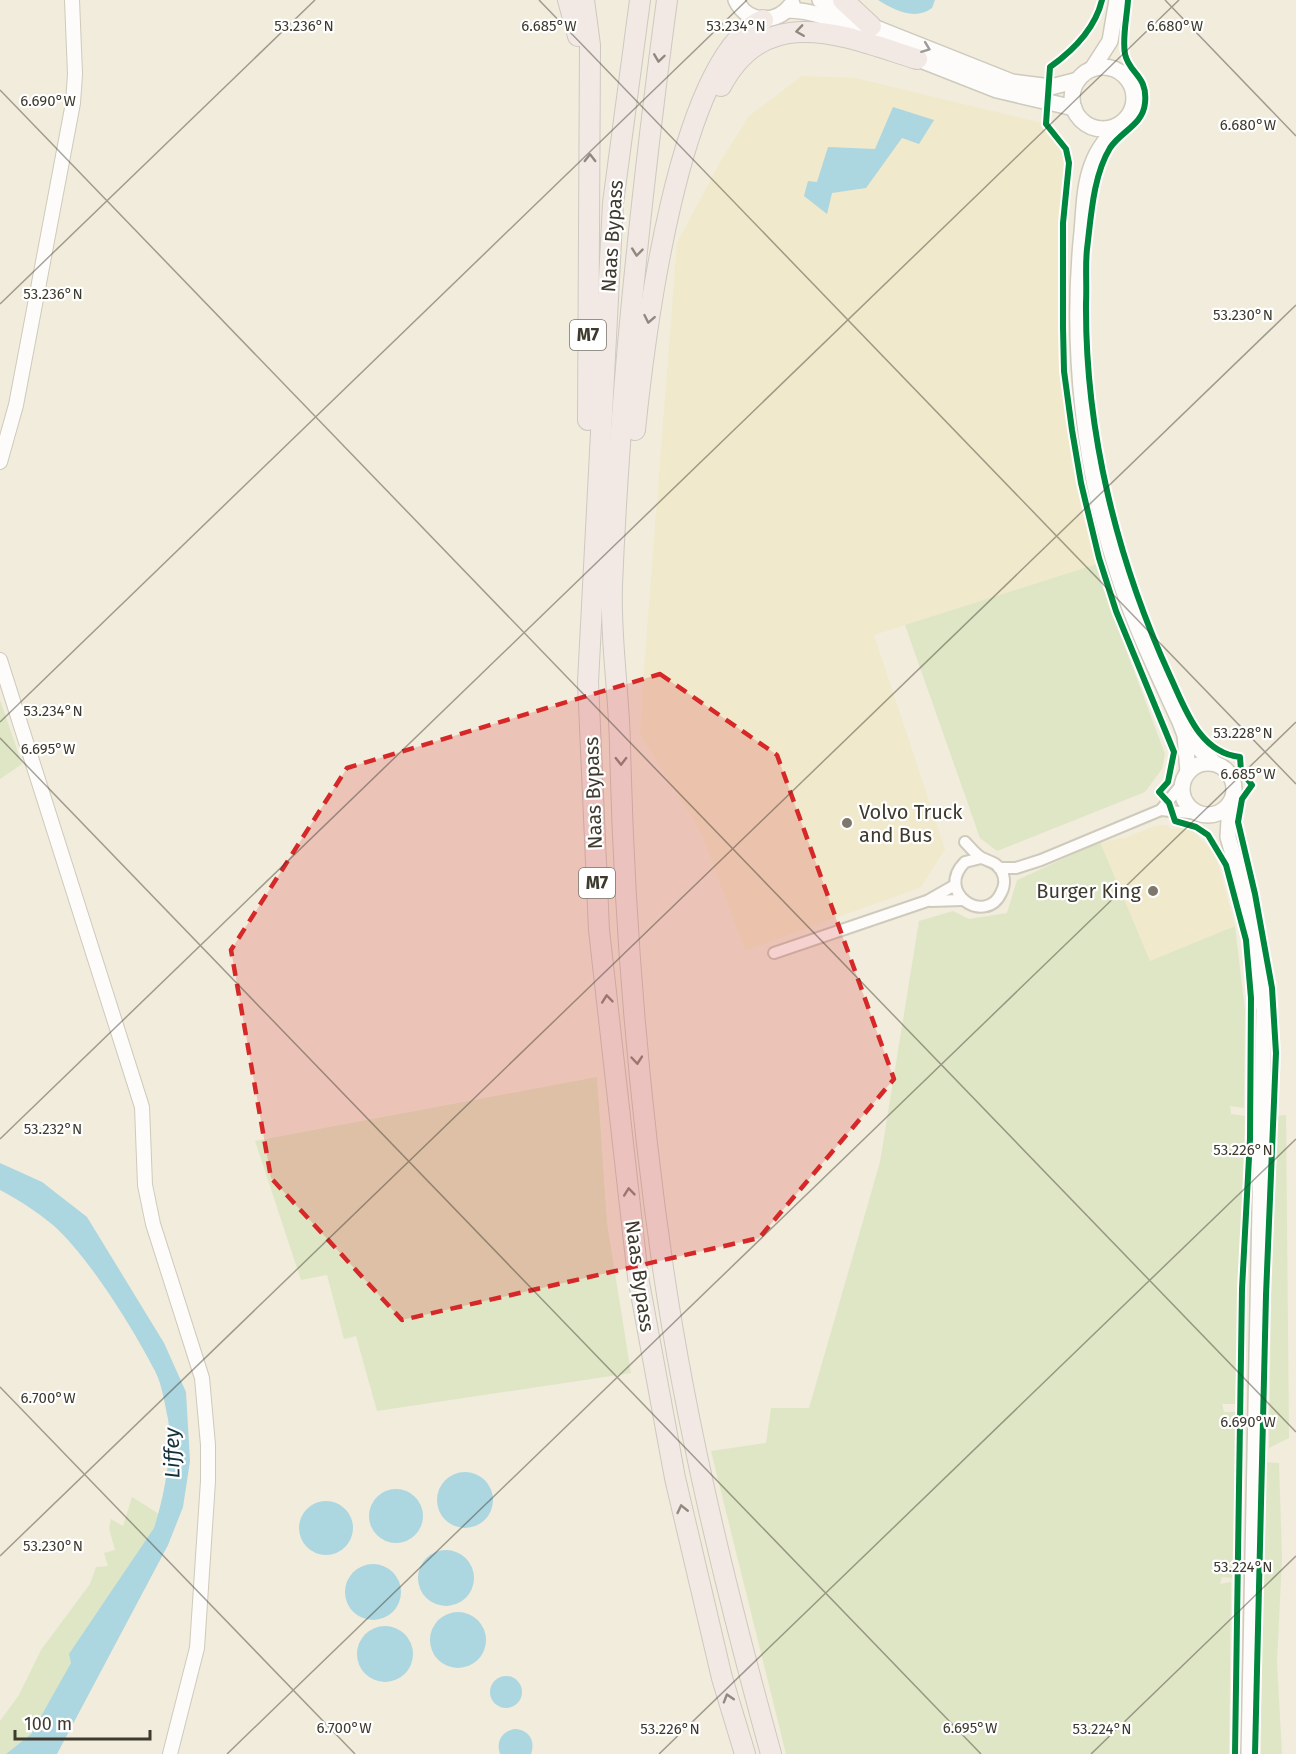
<svg xmlns="http://www.w3.org/2000/svg" width="1296" height="1754" font-family="'Fira Sans',sans-serif">
  <rect width="100%" height="100%" fill="#f1ecdb"/>
  <g fill="#f1e9cc">
    <path d="M802,76l53,2 187,45 21,22 5,25 -6,66 -1,148 15,86 11,53 13,40 -226,72 71,214 -24,38 -176,64 -44,-119 -61,-97 3,-52 34,-440 46,-86 26,-41z"/>
    <path d="M1167,825l4,5 11,-4 12,6 21,22 20,72 -85,36 -50,-120 25,-4 30,-12z"/>
  </g>
  <g fill="#dfe6c6">
    <path d="M1100,563l3,14 -2,5 64,172 -3,15 -17,23 -148,59 -17,-13 -75,-213z"/>
    <path d="M0,700l22,64 -22,15z"/>
    <path d="M1100,842l50,119 85,-35 10,84 -1,98 -14,-2 1,8 14,2 -10,288h-13l2,8h13l-5,166 -10,-1 -2,7 11,-2 -2,172h-443l-75,-303 55,-8 5,-35h38l71,-246 39,-241 34,-10 16,8 38,-6 10,-33z"/>
    <path d="M597,1077l10,146 24,150 -254,38 -21,-75 -12,3 -17,-64 -26,5 -46,-139z"/>
    <path d="M1286,1115l3,323 -20,10 5,-332z"/>
    <path d="M1263,1462l16,1 3,95 -5,104 5,92h-21z"/>
    <path d="M132,1497l27,17 -5,14 -43,66 -80,140 -25,20h-6v-33l19,-26 22,-45 49,-66 6,-17 12,-1 -4,-13 11,-3 -6,-22 2,-9 12,7z"/>
  </g>
  <g fill="#acd6e0">
    <path d="M878,0h57l-3,8c-17,13 -38,2 -54,-8z"/>
    <path d="M893,107l41,13 -15,24 -17,-6 -36,50 -34,5 -5,21 -23,-18 4,-15 9,1 11,-35 47,2z"/>
    <path d="M0,1163l42,19 45,35 77,126 22,49 4,69 -7,46 -15,38 -111,209h-51l25,-20 40,-71 -2,-9 85,-126c10,-30 19,-77 14,-109 -3,-14 -6,-35 -13,-48 -22,-43 -67,-115 -102,-146 -17,-14 -34,-25 -53,-35z"/>
    <circle cx="465" cy="1500" r="28"/>
    <circle cx="396" cy="1516" r="27"/>
    <circle cx="326" cy="1528" r="27"/>
    <circle cx="446" cy="1578" r="28"/>
    <circle cx="373" cy="1592" r="28"/>
    <circle cx="458" cy="1640" r="28"/>
    <circle cx="385" cy="1654" r="28"/>
    <circle cx="506" cy="1692" r="16"/>
    <path d="M514,1729c14,0 22,11 17,25h-31c-4,-12 1,-22 14,-25z"/>
  </g>
  <g fill="none" stroke-linecap="round" stroke-linejoin="round">
    <g stroke="#cecabc" stroke-width="14">
      <g id="minor">
        <path d="M1161,810l38,4"/>
        <path d="M965,842c5,5 11,13 17,16 8,4 14,4 19,12 4,7 4,16 0,23 -15,33 -67,0 -36,-31l16,-4"/>
        <path d="M999,868h17l25,-8 120,-50 21,-26"/>
        <path d="M931,901l31,-1"/>
        <path d="M774,953l153,-52 28,-16"/>
      </g>
    </g>
    <g stroke="#cecabc" stroke-width="16">
      <g id="tertiary">
        <path d="M0,462l16,-57 57,-302 2,-29 -3,-74"/>
        <path d="M0,660l142,447 3,78 8,39 49,154 6,67v36l-11,167 -27,106"/>
      </g>
    </g>
    <g stroke="#cecabc" stroke-width="18">
      <g id="secondary">
        <path d="M736,0c11,24 41,25 56,4"/>
        <path d="M820,0l51,26 141,56 39,5 27,-7"/>
        <path d="M787,10c32,0 57,15 86,28"/>
        <path d="M908,55l89,35 77,18"/>
        <circle cx="1103" cy="98" r="31"/>
        <path d="M1092,69l18,-28 7,-41"/>
        <path d="M1120,124c-12,13 -22,24 -28,41 -8,21 -8,45 -10,67 -12,116 2,241 39,351 16,48 38,93 59,139l5,13 3,37"/>
        <path d="M1185,735l29,28"/>
        <circle cx="1208" cy="789" r="26"/>
        <path d="M1230,803l-2,34 25,87 11,86 -15,744"/>
      </g>
    </g>
    <g stroke="#ccc9c1" stroke-width="22">
      <g id="motorway">
        <path d="M568,0l10,36"/>
        <path d="M584,0l6,45 -2,375"/>
        <path d="M640,0l-27,203 -25,479 11,248 39,347 37,201 47,200 23,76"/>
        <path d="M667,0c-26,194 -47,389 -55,585 -2,53 7,107 8,160 4,175 18,349 43,523 24,164 64,326 108,486"/>
        <path d="M843,0l28,26"/>
        <path d="M721,86c46,-86 125,-49 196,-27"/>
        <path d="M635,430c9,-88 43,-374 128,-410"/>
      </g>
    </g>
    <use href="#minor" stroke="#fdfcfa" stroke-width="10"/>
    <use href="#tertiary" stroke="#fdfcfa" stroke-width="14"/>
    <use href="#secondary" stroke="#fdfcfa" stroke-width="15"/>
    <use href="#motorway" stroke="#f2e9e5" stroke-width="20"/>
    <g stroke="#fff" stroke-width="10">
      <g id="cycleway">
        <path d="M1102,0c-7,29 -28,50 -52,67l-4,57 20,25 3,14 -6,60v104l1,44 8,59 9,53 18,75 17,53 58,141 -6,30 -9,10 10,11 6,18 21,6 12,8 18,30 20,75 5,58 -1,141 -8,150 -7,465"/>
        <path d="M1128,0c-1,17 -6,38 -3,54 4,20 23,21 20,49 -2,22 -24,28 -35,45 -17,28 -19,69 -23,101 -2,18 0,36 -1,54 -1,128 31,257 84,373 15,32 29,77 70,81l1,14 11,14 -10,14 -4,23 17,72 17,94 4,65 -10,242 -11,459"/>
      </g>
    </g>
    <use href="#cycleway" stroke="#00873e" stroke-width="6"/>
  </g>
  <defs><path id="oneway-chevron" d="M-2-3.5L2.5 0L-2 3.5" fill="none" stroke-width="1.6" stroke-linecap="round" stroke-linejoin="round" transform="scale(1.5)"/></defs>
  <g stroke="#8f8980">
    <use href="#oneway-chevron" transform="translate(800 31) rotate(172)"/>
    <use href="#oneway-chevron" transform="translate(659 58) rotate(98)"/>
    <use href="#oneway-chevron" transform="translate(590 158) rotate(-90)"/>
    <use href="#oneway-chevron" transform="translate(637 252) rotate(96)"/>
    <use href="#oneway-chevron" transform="translate(649 319) rotate(101)"/>
    <use href="#oneway-chevron" transform="translate(621 761) rotate(89)"/>
    <use href="#oneway-chevron" transform="translate(607 999) rotate(-96)"/>
    <use href="#oneway-chevron" transform="translate(637 1060) rotate(85)"/>
    <use href="#oneway-chevron" transform="translate(629 1192) rotate(-96)"/>
    <use href="#oneway-chevron" transform="translate(682 1509) rotate(-103)"/>
    <use href="#oneway-chevron" transform="translate(728 1698) rotate(-107)"/>
  </g>
  <use stroke="#9e9b94" href="#oneway-chevron" transform="translate(926 48) rotate(21)"/>
  <path fill="#d62828" fill-opacity="0.2" stroke="#d62828" stroke-width="4.5" stroke-dasharray="12 8" stroke-linejoin="round" d="M660,674l117,81 117,324 -135,159 -357,82 -131,-142 -40,-228 116,-182z"/>
  <path fill="none" stroke="#3e3a2e" stroke-width="1.5" stroke-opacity="0.45" d="M539,0l757,784M1165,0l131,136M0,90l1296,1342M0,304l315,-304M0,722l747,-722M0,738l981,1016M0,1139l1179,-1139M0,1387l355,367M0,1556l1296,-1251M227,1754l1069,-1032M659,1754l637,-615M1091,1754l205,-198"/>
  <g fill="#7d786b" stroke="#fff" stroke-width="2">
    <circle cx="847" cy="823" r="6"/>
    <circle cx="1153" cy="891" r="6"/>
  </g>
  <g text-anchor="middle" stroke-width="4.5" stroke-linejoin="round" paint-order="stroke">
    <g fill="#fff" stroke="#78756d" stroke-width="1.5">
      <rect x="570" y="320" width="36" height="30" rx="4.5"/>
      <rect x="579" y="868" width="36" height="30" rx="4.5"/>
    </g>
    <g font-size="18" font-weight="bold" fill="#3e3a2e">
      <text x="588" y="341">M7</text>
      <text x="597" y="889">M7</text>
    </g>
    <g font-size="20" fill="#3e3a2e" stroke="#fff">
      <text transform="translate(612 236) rotate(-86)" y="7">Naas Bypass</text>
      <text transform="translate(593 793) rotate(-92)" y="7">Naas Bypass</text>
      <text transform="translate(640 1276) rotate(82)" y="7">Naas Bypass</text>
    </g>
    <g font-size="20" fill="#3e3a2e" stroke="#fff" text-anchor="start">
      <text x="859" y="819">Volvo Truck<tspan x="859" dy="23">and Bus</tspan></text>
      <text x="1141" y="898" text-anchor="end">Burger King</text>
    </g>
    <g font-size="21" font-style="italic" fill="#12313a" stroke="#fff">
      <text transform="translate(172 1453) rotate(-91)" y="7">Liffey</text>
    </g>
  </g>
  <g font-size="15" text-anchor="middle" fill="#3e3a2e" stroke="#fff" stroke-width="4.5" stroke-linejoin="round" paint-order="stroke">
    <text x="304" y="31">53.236°N</text>
    <text x="736" y="31">53.234°N</text>
    <text x="1175" y="31">6.680°W</text>
    <text x="549" y="31">6.685°W</text>
    <text x="48" y="106">6.690°W</text>
    <text x="1248" y="130">6.680°W</text>
    <text x="53" y="299">53.236°N</text>
    <text x="1243" y="320">53.230°N</text>
    <text x="53" y="716">53.234°N</text>
    <text x="1243" y="738">53.228°N</text>
    <text x="48" y="754">6.695°W</text>
    <text x="1248" y="779">6.685°W</text>
    <text x="53" y="1134">53.232°N</text>
    <text x="1243" y="1155">53.226°N</text>
    <text x="48" y="1403">6.700°W</text>
    <text x="1248" y="1427">6.690°W</text>
    <text x="53" y="1551">53.230°N</text>
    <text x="1243" y="1572">53.224°N</text>
    <text x="344" y="1733">6.700°W</text>
    <text x="970" y="1733">6.695°W</text>
    <text x="670" y="1734">53.226°N</text>
    <text x="1102" y="1734">53.224°N</text>
  </g>
  <path d="M15 1730v9h135v-9" fill="none" stroke="#3e3a2e" stroke-width="3"/>
  <text x="24" y="1730" font-size="18" fill="#3e3a2e" stroke="#ffffff" stroke-width="4.5" paint-order="stroke">100 m</text>
</svg>
